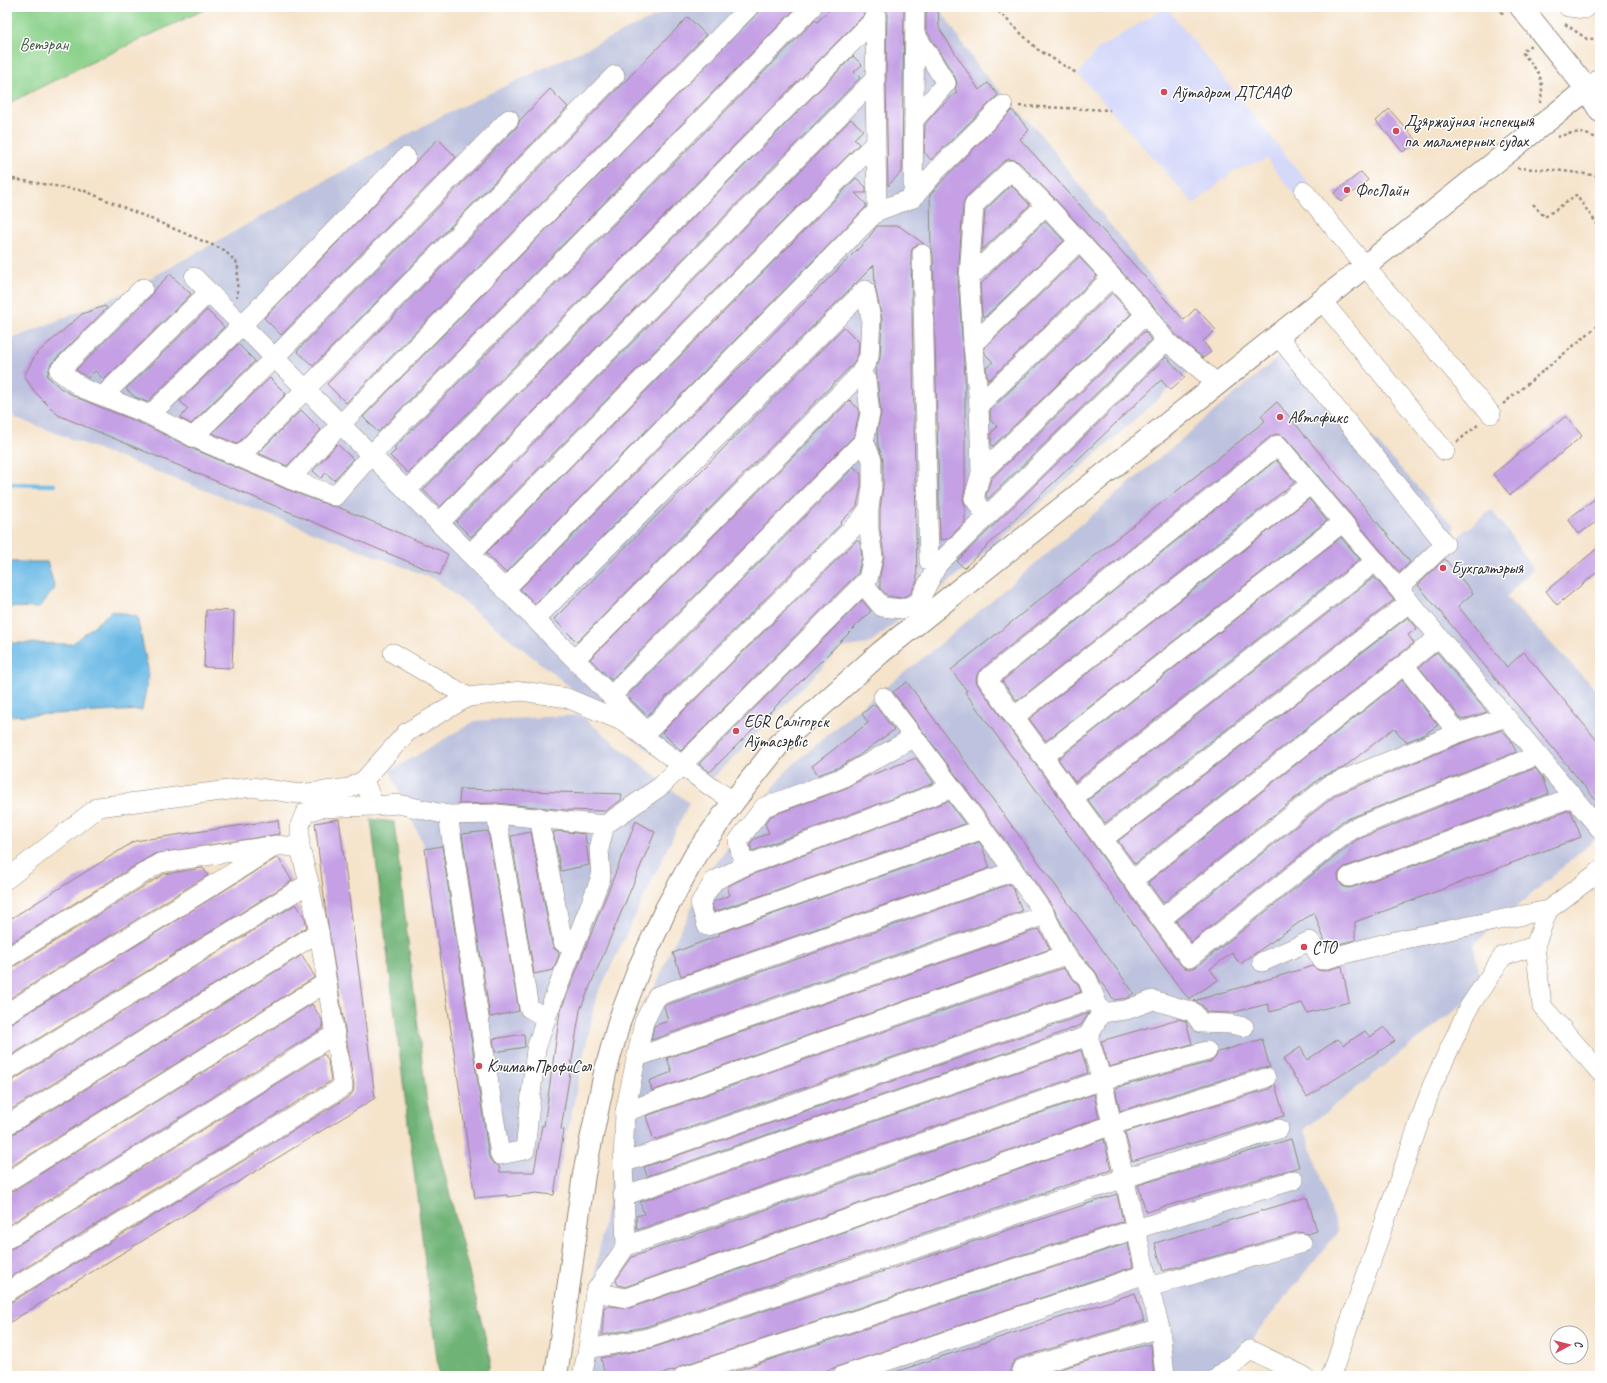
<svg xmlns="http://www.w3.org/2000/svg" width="1607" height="1383" font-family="Caveat,sans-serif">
  <rect width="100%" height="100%" fill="#fff"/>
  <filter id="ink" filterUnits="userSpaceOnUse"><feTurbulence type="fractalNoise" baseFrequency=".025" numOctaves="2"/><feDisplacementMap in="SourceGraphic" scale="8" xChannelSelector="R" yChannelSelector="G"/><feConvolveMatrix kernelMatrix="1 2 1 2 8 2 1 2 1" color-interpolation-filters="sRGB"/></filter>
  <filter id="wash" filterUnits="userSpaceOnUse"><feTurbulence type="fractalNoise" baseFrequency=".012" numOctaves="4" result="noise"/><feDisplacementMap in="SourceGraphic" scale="16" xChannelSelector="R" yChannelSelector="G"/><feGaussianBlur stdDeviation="0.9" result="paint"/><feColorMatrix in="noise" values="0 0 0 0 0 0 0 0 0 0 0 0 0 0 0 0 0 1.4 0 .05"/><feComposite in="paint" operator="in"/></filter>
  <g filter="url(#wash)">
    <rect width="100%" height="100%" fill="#f5e3ca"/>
    <path fill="#d4d8f9" d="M1166,7l144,178 -14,12 -29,-38 -32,11 -41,34 -116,-130 20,-25z"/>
    <g fill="#bdc3de">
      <path d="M676,7h263l39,60 59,63 147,190 27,32 -239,212 -104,80 -27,4 -141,143 -265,-212 -421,-162 -7,-22v-54l117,-48 319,-178z"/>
      <path d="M1290,347l164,180 -1,14 38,-31 21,26 21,33 -27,28 94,97v141l-127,110 10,43 -178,141 33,103 -91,113 -12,31h-653l2,-37 51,-300 35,-88 41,-82 76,-99 62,-54 83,-65z"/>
      <path d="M580,715l109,88 -93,195 -42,197 -79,3 -50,-349 -35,-78 85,-50z"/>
    </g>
    <path fill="#8bd18b" stroke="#5b7e5b" d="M7,7h203l-133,62 -70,35z"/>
    <path fill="#70b377" stroke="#4e6f51" d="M371,819l23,3 33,281 64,257 -5,16h-47z"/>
    <g fill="#6ab9e5" stroke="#4a7288">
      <path d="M7,562h40l8,26 -16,20 -32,-1z"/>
      <path d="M112,611l25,6 12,57 -7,36 -135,6v-73l65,1z"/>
    </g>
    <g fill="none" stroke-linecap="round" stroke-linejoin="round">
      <path stroke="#6ab9e5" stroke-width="4.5" d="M7,484l47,1"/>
    </g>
    <g id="blocks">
      <g fill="#c5a0e5">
        <path d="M763,7h34l-419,425 -15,-15z"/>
        <path d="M832,7h26l7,7 -457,459 -18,-17 6,-6 -2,-2 421,-428 2,2z"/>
        <path d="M886,7h18l-2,164 -14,15 -2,-107 1,-67z"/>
        <path d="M926,7h12l1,21 40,62 9,-7 10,12 -67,65 -7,-8 1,-28 13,-15 19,-17 -2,-3 2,-6 -2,-6 -29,-47z"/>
        <path d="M688,17l18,18 -360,368 -19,-19z"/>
        <path d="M853,56l9,9 -8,7 6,6 -420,429 -17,-17z"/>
        <path d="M550,89l18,18 -255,259 -16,-15 220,-224 3,-7z"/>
        <path d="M1389,109l28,32 -14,11 -27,-31z"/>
        <path d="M1012,110l17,20 -9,9 164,181 12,-12 20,22 -13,11 8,11 -8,6 -27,-23 -22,-28 -100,-109 -35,-36 -5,-2 -5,-1 -6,3 -37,35 -3,7 -5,75 7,97v112l-2,11 2,6v17l-17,17 -8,1 -7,-286 -2,-6 -1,-53 15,-17z"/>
        <path d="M851,119l12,11 -9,9 5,5 -388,393 -15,-15z"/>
        <path d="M438,139l18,18 -175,178 -17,-17z"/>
        <path d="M1361,172l7,8 -27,22 -7,-9z"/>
        <path d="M856,178l10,9v6h-11l11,11v3l-360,366 -20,-20z"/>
        <path d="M1011,185l19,20 -48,45 3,-40z"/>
        <path d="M1045,221l19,20 -79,76 -3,-2 -2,-30 18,-19z"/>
        <path d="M877,226h22l25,18 -8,1 -4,4 -1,5 6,327 -7,13 -9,4 -13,-2 -8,-8v-13l4,-19 -4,-27v-20l3,-22v-27l-5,-15 -1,-14 4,-18 -5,-46 4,-9 2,-39 -7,-33 -1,-21 -339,339 -15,-15 164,-166 183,-183z"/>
        <path d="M1079,257l18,19 -109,105 -2,-13 7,-6 -8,-8 -1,-6z"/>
        <path d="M170,274l21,20 -87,86 -9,-9 -7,7 -12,-8 75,-74 3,-6z"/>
        <path d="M1112,293l19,21 -138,132 -2,-2v-11l6,-6 -7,-7v-10z"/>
        <path d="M105,306l2,2 -56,56 -4,12 13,12 18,10 67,27 44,22 97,42 45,17 7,1 110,47 -8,21 -382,-160 -23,-23 -11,-16 12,-22 46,-40z"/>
        <path d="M207,310l17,17 -77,75 -12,-5 -9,-8z"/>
        <path d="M844,327l15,15 -1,12 -5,10 -276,278 -23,-23z"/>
        <path d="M1145,331l6,9 -163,159 -2,-3 5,-17z"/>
        <path d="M238,344l17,17 -64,63 -11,-6 8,-9 -8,-8z"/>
        <path d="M1166,357l19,20 -15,13 -9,-10 -197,188 -7,-7z"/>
        <path d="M270,378l16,16 -49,50 -25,-11z"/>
        <path d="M850,400l8,9 1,4 -5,23 -243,244 -21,-21z"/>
        <path d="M1277,402l133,160 -9,9 -2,1 -113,-134 -5,-3 -5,-1 -5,2 -291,234 -3,5 -1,5 2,5 202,279 5,4 6,1 5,-2 160,-127 179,-72 7,9 6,17 -203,73 -4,3 -3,5 1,6 3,5 5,2 6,-1 217,-77 2,3 9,24 -226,85v18l-28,7 -13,-35 -74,52 -8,-11 -22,16 8,11 -29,19 -7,-8 -217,-299 2,-1 -16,-21 314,-249 -4,-5z"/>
        <path d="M301,410l20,20 -34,36 -29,-13z"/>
        <path d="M1566,416l16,20 -72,59 -17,-21z"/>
        <path d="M337,444l16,15 -19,21 -8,-7 -5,5 -8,-7z"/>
        <path d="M1276,460l19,22 -278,219 -15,-20z"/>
        <path d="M854,467l7,7v12l-4,20 -17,17 1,1 -194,192 -20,-20z"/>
        <path d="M1600,495v24l-21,15 -11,-15z"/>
        <path d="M1309,499l18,22 -281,220 -17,-22z"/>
        <path d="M1341,537l19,22 -285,223 -17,-23z"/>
        <path d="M857,540l3,3 2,14 -4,16 -177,178 -19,-19z"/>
        <path d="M1600,546v24l-43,35 -11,-14z"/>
        <path d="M1445,559l28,34 -15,13 49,61 17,-15 76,92v61l-182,-220z"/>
        <path d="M1374,577l20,23 -289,223 -17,-23z"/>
        <path d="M862,600l9,11 -161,161 -11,-8z"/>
        <path d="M206,610l28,1 -2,57 -28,-1z"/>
        <path d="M1408,617l9,11 -9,7 6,8 -279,221 -17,-23z"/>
        <path d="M1437,652l50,60 -25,8 -43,-53z"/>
        <path d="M1402,680l36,45 -13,9 -19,8 -12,-14 -51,40 -20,8 -160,127 -15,-21z"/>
        <path d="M907,682l227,311 -7,5 -13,2 -13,-18 -6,-11 -13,-14 -12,-16 -16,-32 -31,-45 -130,-172z"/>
        <path d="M874,704l20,26 -36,26 -21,12 -19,7 -6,-9 56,-43 -6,-9z"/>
        <path d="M1502,730l9,10 5,12 -173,69 -152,121 -15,-21 160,-126 126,-52z"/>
        <path d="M916,758l18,25 -182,68 -2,-7 4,-5 15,-6 -4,-9 6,-8 75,-28 20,-11z"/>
        <path d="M460,789l162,5 -1,6 -16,11 -40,-1 -68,-7 -38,1z"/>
        <path d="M948,801l17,23 -251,88 -2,-7 3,-4 15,-6 -3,-8 21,-11z"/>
        <path d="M339,819l36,279 -368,226v-21l6,-2 337,-205 3,-4 1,-7 -28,-172 -11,-90z"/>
        <path d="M278,820l2,14 -126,20 -147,91v-24l128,-80z"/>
        <path d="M636,821l19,11 -75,178 -19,119 3,1 -10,65 -18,-2 -29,4v-2l-32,3 -50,-349 17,-3 47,311 3,5 7,4 1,6h34l8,-47 2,1 16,-114z"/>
        <path d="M488,831l31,180 -29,6 -28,-183z"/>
        <path d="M559,831l26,3 4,31 -28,6 -8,-39z"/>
        <path d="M531,832l21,112 2,5 4,2 1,4 -6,15 -19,4 -23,-138z"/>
        <path d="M979,842l3,4 8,22 -309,108 -8,-23 47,-18 -1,-2z"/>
        <path d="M278,857l14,24 -285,177v-34l6,-2z"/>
        <path d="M203,868l5,7 -201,125v-31l6,-2 151,-93z"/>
        <path d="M1010,884l4,6 8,21 -371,129 3,-14 14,-5 -4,-15z"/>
        <path d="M296,904l9,14 2,9 -300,185v-30l6,-2z"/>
        <path d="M1039,929l11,20 -398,142 -3,-10 23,-9 -5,-14z"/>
        <path d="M302,955l13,22 -308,192v-33l6,-2z"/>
        <path d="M1313,966l5,4 6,1 18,-5 7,36 -42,11 -5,-10 -32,9 -2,-8 -37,9 -24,-1 -5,-7 -8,-4z"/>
        <path d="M1063,968l15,16 3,8 -427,148 -8,-24z"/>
        <path d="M312,1004l10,16 1,8 -316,198v-33l6,-2z"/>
        <path d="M1089,1013l-8,12 -50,19 -384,132 -3,-9z"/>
        <path d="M1178,1019l8,2 6,23 -83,23 -8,-26z"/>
        <path d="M1384,1027l11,14 -88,56 -24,-38 18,-12 6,13 31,-21 6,6 21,-14 5,6z"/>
        <path d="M524,1034l1,13 -30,5 -2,-13z"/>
        <path d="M1262,1039l8,29 -7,-1 -143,44 -5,-23 95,-26 5,-4 3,-6z"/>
        <path d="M1081,1050l7,23 -451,157 -1,-14 8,-2 -4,-12z"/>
        <path d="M324,1054l4,6 3,21 -324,198v-29l6,-2z"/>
        <path d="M1275,1084l9,32 -152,45 -7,-29 144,-43z"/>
        <path d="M1094,1094l5,24 -474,169 -7,-2 -2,-5 16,-23z"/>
        <path d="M1104,1139l7,31 -466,157 -43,8 2,-28 6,-1 20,2z"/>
        <path d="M1291,1139l8,28 -153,45 -8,-27z"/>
        <path d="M1117,1194l6,27 -1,1 -441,144 -7,5v-1l-18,6h-51l-4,-18 51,-10z"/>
        <path d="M1307,1197l10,34 -9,3 -9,-2 -136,39 -8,-28z"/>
        <path d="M1128,1243l5,24 -323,109h-90z"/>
        <path d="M1135,1293l9,28 -125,37 -5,3 -3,5v6l3,4h-124l-1,-2z"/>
        <path d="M1151,1344l3,32h-117l73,-22z"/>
      </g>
    </g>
  </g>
  <g filter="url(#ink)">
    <use href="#blocks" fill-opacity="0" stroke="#90877a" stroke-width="1"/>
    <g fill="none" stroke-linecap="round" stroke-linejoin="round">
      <g stroke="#90877a" stroke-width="20">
        <g id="minor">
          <path d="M1568,7l17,2 2,-2"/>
          <path d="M876,12l-1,67 2,132"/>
          <path d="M1587,89l13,-11"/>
          <path d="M914,120l32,-37 -30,-48"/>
          <path d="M1304,191l69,85 118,138"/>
          <path d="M913,198l2,-191"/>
          <path d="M922,254l7,307 9,3 228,-223"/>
          <path d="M194,277l447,449"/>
          <path d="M969,278l77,-73"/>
          <path d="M143,288l-84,83 23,17 68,27 43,22 97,42 45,17 36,-41 441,-448"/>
          <path d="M1322,301l123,150"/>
          <path d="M1278,336l167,208 -46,44"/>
          <path d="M973,344l105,-102"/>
          <path d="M104,395l105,-103"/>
          <path d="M979,405l133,-128"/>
          <path d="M150,415l92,-90 164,-168"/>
          <path d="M193,437l82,-80 234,-238"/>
          <path d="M239,457l376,-382"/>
          <path d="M981,473l165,-159"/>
          <path d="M290,479l51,-55 408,-417"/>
          <path d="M407,490l469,-472"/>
          <path d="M986,516l-12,-18 7,-25 -2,-68 -6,-61 -4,-66 5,-73 37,-35 35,35 100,109 20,27 52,43"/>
          <path d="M439,523l436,-444"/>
          <path d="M470,554l405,-411"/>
          <path d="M863,584l19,23 20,2 16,-6 20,-39"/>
          <path d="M505,589l372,-378 36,-13 24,-28 66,-65"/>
          <path d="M535,619l330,-329"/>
          <path d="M393,653l75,44"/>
          <path d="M575,659l285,-285 9,-17 2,-39 -6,-28"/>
          <path d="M1404,665l54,68"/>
          <path d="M611,696l253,-255 6,-27 -4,-34 -6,-6"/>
          <path d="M883,697l31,40 100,134 31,44 20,40 22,23 14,35 -13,23 14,44 47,207 153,-44"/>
          <path d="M1014,717l297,-233"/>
          <path d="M647,732l213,-211 9,-13 3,-21v-27l-8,-19"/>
          <path d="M914,737l-72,41 -78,29 -26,34 6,25 -30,15 -14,22 7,23 276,-97"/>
          <path d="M1538,755l-188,75 -161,128 -202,-279 291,-234 322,384"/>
          <path d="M1043,757l300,-235"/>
          <path d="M1073,798l303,-237"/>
          <path d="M374,806l24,-2 50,11 48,-1 109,11 56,-39 207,-207 5,-22 -4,-27v-22"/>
          <path d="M496,814l33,194 17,10"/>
          <path d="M448,815l52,340 25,-5 11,-101 10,-31 55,-141 -2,-28 6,-24"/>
          <path d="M539,817l24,125"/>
          <path d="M1103,839l307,-237"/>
          <path d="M744,866l208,-78"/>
          <path d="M1600,871l-52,39 -13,36 7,60 58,66"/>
          <path d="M1349,877l224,-80"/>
          <path d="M7,879l91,-72 154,-20 47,7 51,-6 14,-8 43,-48 61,-35 54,-6 45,7 57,24 87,65 23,14"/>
          <path d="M1133,880l306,-243"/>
          <path d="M1161,919l169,-134 128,-52 48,-16"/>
          <path d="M7,958l153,-95 117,-18 23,3"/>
          <path d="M1262,962l48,-21 12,19 68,-18 158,-32"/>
          <path d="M7,1013l264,-164"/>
          <path d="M1101,1013l25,-3 27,-10 40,12 8,11 29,1 14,3"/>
          <path d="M637,1057l408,-142"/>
          <path d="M7,1071l302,-188"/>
          <path d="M625,1112l440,-157"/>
          <path d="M7,1125l312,-193"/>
          <path d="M623,1163l471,-164"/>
          <path d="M7,1182l320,-200"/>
          <path d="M623,1196l465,-160"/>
          <path d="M7,1239l328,-205"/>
          <path d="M626,1246l476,-166 105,-29"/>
          <path d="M1149,1287l11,41 5,48"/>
          <path d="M7,1292l336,-205 -24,-155 -10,-49 -9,-35v-23l5,-12 14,-5 55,-2 -10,-26"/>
          <path d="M595,1292l31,6 486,-173 154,-47"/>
          <path d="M588,1349l60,-11 477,-160 154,-49"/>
          <path d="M1022,1369l138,-41"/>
          <path d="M582,1376l6,-27 7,-57 31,-46 -3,-83 2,-51 19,-90 13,-26 357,-125"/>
          <path d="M684,1376l452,-147 158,-49"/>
          <path d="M842,1376l304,-102"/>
          <path d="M1219,1376l31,-26 54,26"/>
          <path d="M1331,1376l101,-290 37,-79 34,-51 32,-10"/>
        </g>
      </g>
      <g stroke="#90877a" stroke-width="24">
        <g id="major">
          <path d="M1521,7l66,82 13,22"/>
          <path d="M556,1376l28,-202 21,-101 15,-54 20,-53 26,-57 30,-55 38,-53 45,-57 101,-91 707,-564"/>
        </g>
      </g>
      <g stroke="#90877a" stroke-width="2.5" stroke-dasharray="3 3" stroke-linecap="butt">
        <path d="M994,7l43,42 41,25"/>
        <path d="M1497,7l8,9"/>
        <path d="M1565,24l22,15h13"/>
        <path d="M1531,45l-9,7c15,19 24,25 18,51"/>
        <path d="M1019,106l91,4"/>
        <path d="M1557,137c18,-6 26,-6 43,3"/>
        <path d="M1517,168l38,2 45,6"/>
        <path d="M7,178l78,13 139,59 14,14 -1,33"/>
        <path d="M1533,204l12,13 31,-22 24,33"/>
        <path d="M1503,404l97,-80"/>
        <path d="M1457,442l22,-18"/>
      </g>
      <use href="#minor" stroke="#fff" stroke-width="19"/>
      <use href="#major" stroke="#fff" stroke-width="22"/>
    </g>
  </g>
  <g fill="#d1495b" stroke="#fff" stroke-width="1.5">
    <circle cx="1164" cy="92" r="4"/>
    <circle cx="1396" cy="131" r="4"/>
    <circle cx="1347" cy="190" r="4"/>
    <circle cx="1280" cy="417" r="4"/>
    <circle cx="1443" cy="568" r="4"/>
    <circle cx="736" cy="731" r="4"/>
    <circle cx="1304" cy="947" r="4"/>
    <circle cx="479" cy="1066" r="4"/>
  </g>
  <g text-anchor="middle" stroke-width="3" stroke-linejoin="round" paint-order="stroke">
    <g font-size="17" fill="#485d48" stroke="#fff">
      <text x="44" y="50">Ветэран</text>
    </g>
    <g font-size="17" fill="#2b2b2b" stroke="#fff" text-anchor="start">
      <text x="1172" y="98">Аўтадром ДТСААФ</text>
      <text x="1404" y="127">Дзяржаўная інспекцыя<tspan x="1404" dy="20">па маламерных судах</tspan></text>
      <text x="1355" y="196">ФосЛайн</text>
      <text x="1288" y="423">Автофикс</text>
      <text x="1451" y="574">Бухгалтэрыя</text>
      <text x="744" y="727">EGR Салігорск<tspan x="744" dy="20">Аўтасэрвіс</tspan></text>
      <text x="1312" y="953">СТО</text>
      <text x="487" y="1072">КлиматПрофиСол</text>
    </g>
  </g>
  <rect width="1607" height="1383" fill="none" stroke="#fff" stroke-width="24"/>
  <g transform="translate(1569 1345) rotate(83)"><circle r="19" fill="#ffffff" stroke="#aaaaaa"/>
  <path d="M0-3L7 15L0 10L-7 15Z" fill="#d1495b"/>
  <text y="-6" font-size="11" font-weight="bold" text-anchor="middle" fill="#2b2b2b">С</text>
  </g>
</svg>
